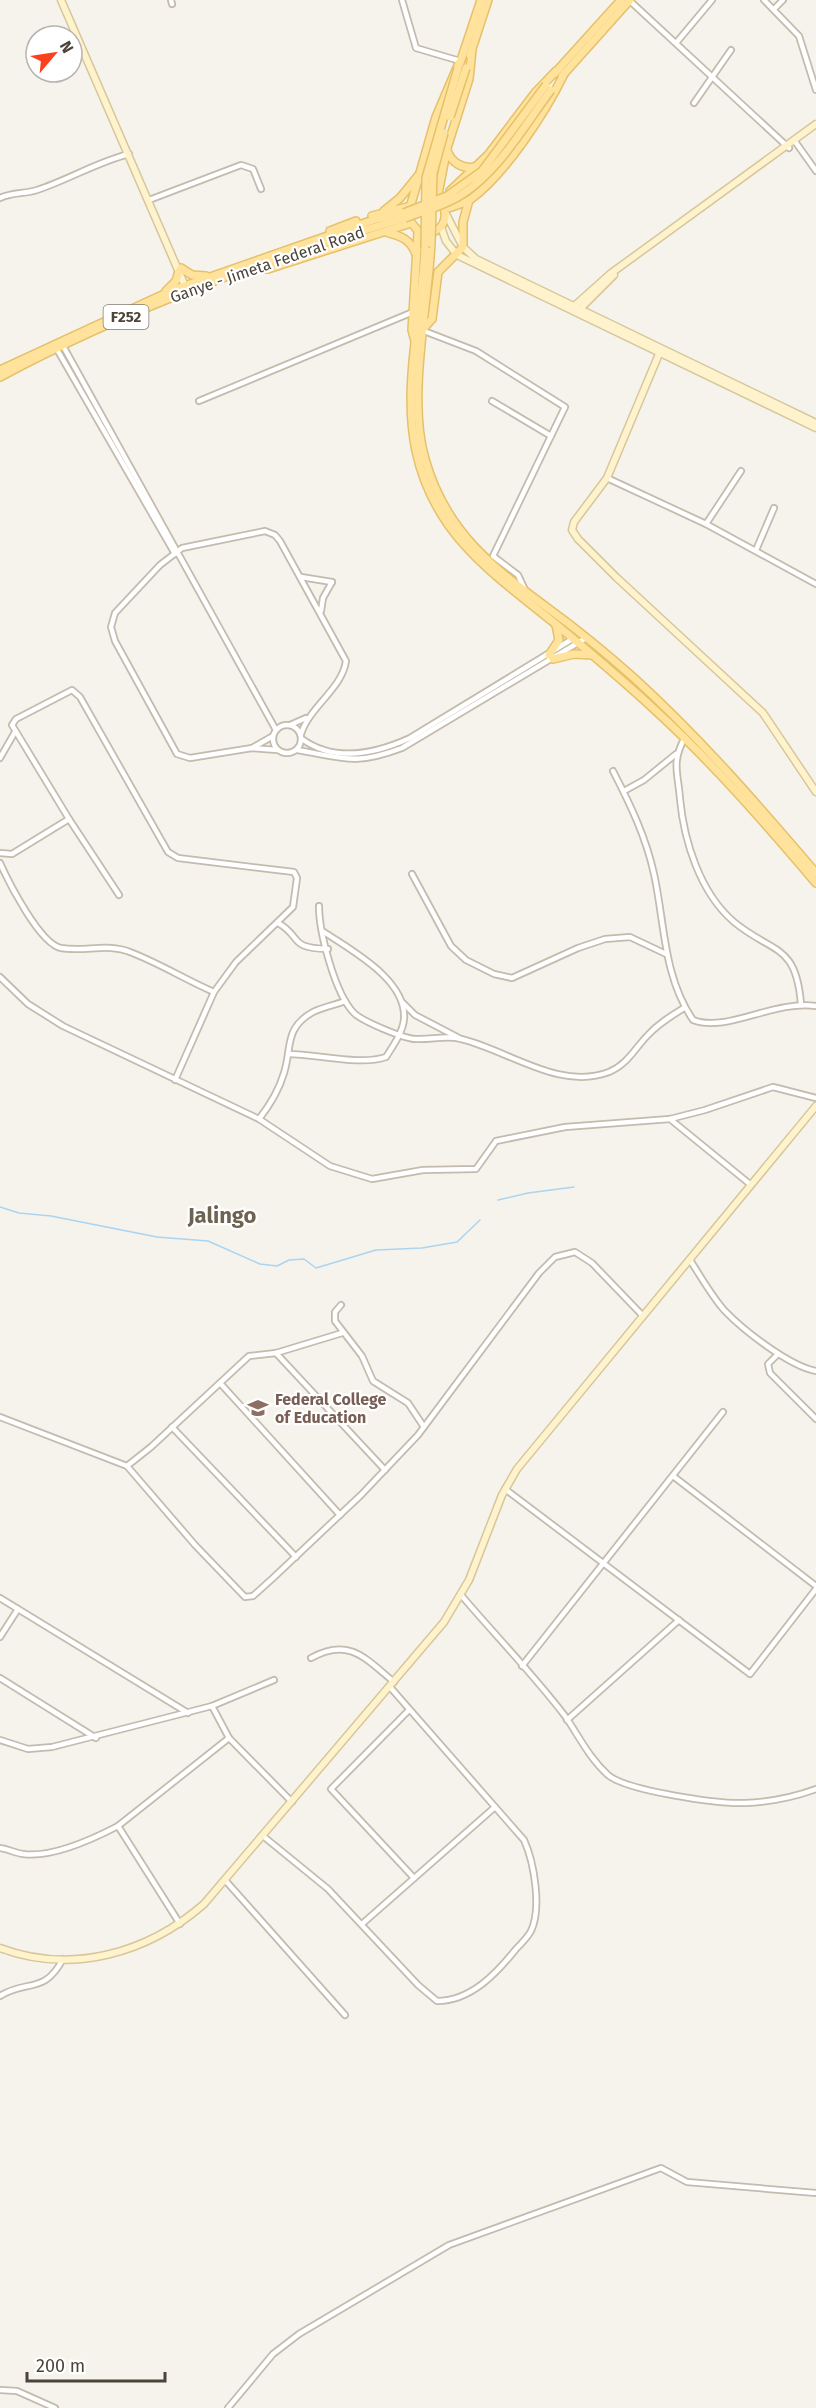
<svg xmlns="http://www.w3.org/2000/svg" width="816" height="2408" font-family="'Fira Sans',sans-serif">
  <rect width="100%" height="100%" fill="#f6f3ec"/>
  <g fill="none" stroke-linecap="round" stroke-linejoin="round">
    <g stroke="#a9d4f2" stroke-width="1.5">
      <path d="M498,1200l30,-7 46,-6"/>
      <path d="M0,1207l19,6 32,3 106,21 51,4 52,23 17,2 12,-6 15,-1 12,9 60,-18 46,-2 35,-6 23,-22"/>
    </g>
    <g stroke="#c2bbae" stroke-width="8">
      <g id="street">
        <path d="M171,0l1,4"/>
        <path d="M402,0l14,48 44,13"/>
        <path d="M629,0l160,148"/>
        <path d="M764,0l35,36 17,54"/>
        <path d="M774,9l9,-9"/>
        <path d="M676,43l36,-43"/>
        <path d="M694,103l37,-53"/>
        <path d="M794,140l22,31"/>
        <path d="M0,198c11,-6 25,-4 37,-8 31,-10 60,-28 92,-36"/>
        <path d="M149,200l92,-35 12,4 8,20"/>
        <path d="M424,331l52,20 89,56 -72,149 25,19 7,15"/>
        <path d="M62,344l214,386"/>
        <path d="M55,346l120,208"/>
        <path d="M199,401l214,-89"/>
        <path d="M492,401l59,35"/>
        <path d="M607,478l99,46 110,60"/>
        <path d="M706,524l35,-53"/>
        <path d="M756,550l18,-42"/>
        <path d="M301,577l31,5"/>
        <path d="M321,611l2,-13 9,-16"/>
        <circle cx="287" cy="739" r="14"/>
        <path d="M290,725l16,-7"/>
        <path d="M685,737c-14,26 -7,35 -5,62 4,42 20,94 54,123 39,32 62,21 67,82"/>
        <path d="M302,739c33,24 73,15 108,-1l164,-100"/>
        <path d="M252,748l21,-12"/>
        <path d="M277,750l-25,-2 -62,10 -13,-4 -62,-113 -4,-14 4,-14 45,-48 22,-17 83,-17 10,4 5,6 66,120c-4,28 -36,45 -45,73"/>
        <path d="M297,750c47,8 57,16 105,-2l184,-110"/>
        <path d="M0,758l15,-26"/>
        <path d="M613,771c17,33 33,66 41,103 11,50 9,102 39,146 34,13 80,-20 123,-14"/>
        <path d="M624,791l20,-11 32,-26"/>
        <path d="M69,819l50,76"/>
        <path d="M0,853l12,1 57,-35 -57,-94 4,-6 56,-29 8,7 88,155 10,6 116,14 3,6 -4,29 -57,55 -22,30 -39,88"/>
        <path d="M0,863c9,20 40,81 61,85 24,4 47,-5 69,4 29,11 56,28 84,40"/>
        <path d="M412,874l39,72 15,14 28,14 18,4 66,-30 27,-9 25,-2 36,17"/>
        <path d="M319,906c0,26 16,88 35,107 8,8 50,26 62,26 15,1 30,-4 45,0 47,11 98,52 148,33 19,-8 26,-24 39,-37 10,-11 23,-19 36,-27"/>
        <path d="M278,923c25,14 9,25 50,26"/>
        <path d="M0,977l28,27 35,22 196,93 71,47 42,13 51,-9 53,-1 20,-28 69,-14 105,-8 35,-9 68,-23 43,11"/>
        <path d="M403,1003l12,12 44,23"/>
        <path d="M288,1054c29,0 72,12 98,3 7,-11 17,-25 18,-38 3,-39 -52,-68 -80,-87"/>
        <path d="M259,1119c11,-14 20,-29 25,-46 8,-25 0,-45 29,-61 10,-5 22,-7 32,-11"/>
        <path d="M670,1119l81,66"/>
        <path d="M690,1260c11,17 21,35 34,50 19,20 65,56 92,61"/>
        <path d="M341,1305l-6,7v9l27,35 11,25 35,22 16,24"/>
        <path d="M276,1353l109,117"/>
        <path d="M778,1354l-10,10 2,9 46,46"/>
        <path d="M220,1383l120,132"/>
        <path d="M0,1417l127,49 68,79 50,52 8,-1 20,-18 88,-83 57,-60 121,-162 16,-16 20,-5 17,11 51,53"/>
        <path d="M172,1427l124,130"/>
        <path d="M127,1466l24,-19 98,-91 27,-3 66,-20"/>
        <path d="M673,1476l143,110"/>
        <path d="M505,1489l245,185 66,-85"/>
        <path d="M461,1595c34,40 72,79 104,121 14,20 24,42 43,59 19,16 110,29 137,28 23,-1 49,-6 71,-14"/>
        <path d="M0,1598l188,115"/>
        <path d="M0,1637l18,-28"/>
        <path d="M311,1658c38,-21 54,0 83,24"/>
        <path d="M522,1666l201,-254"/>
        <path d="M0,1678l96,60"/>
        <path d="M212,1706l62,-26"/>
        <path d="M409,1710l-78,79 83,89"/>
        <path d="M567,1720l112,-100"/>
        <path d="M0,1740l28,9 24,-2 160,-41 17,32 63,64"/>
        <path d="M118,1826l62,98"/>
        <path d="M263,1836l65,53 90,96 19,16c34,0 60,-28 79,-52 5,-5 12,-12 15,-18 11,-23 3,-69 -7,-91l-134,-153"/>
        <path d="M0,1848c8,1 15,5 23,6 29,4 70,-15 95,-28l111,-88"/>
        <path d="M225,1880l120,135"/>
        <path d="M362,1924l133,-117"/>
        <path d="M0,1996c27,-17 44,-1 63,-37"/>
        <path d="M0,2390l17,1 38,17"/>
        <path d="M228,2408l45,-54 26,-20 150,-89 212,-77 26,14 129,11"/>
      </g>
    </g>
    <g stroke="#d6c79b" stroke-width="9">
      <g id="secondary">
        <path d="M61,0l124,286"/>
        <path d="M446,214l17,33 13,12 340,164"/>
        <path d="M441,227l5,14 11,14 359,173"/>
        <path d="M572,308l38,-34 206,-150"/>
        <path d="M579,310l35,-35"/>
        <path d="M659,354l-52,124 -33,44 -2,8 6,9 38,38 147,136 53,79"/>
        <path d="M0,1948c72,27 148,5 204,-44l240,-282 25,-42 33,-85 15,-26 299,-363"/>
      </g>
    </g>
    <g stroke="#e6c16a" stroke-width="10">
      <g id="primary">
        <path d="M470,55l18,-55"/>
        <path d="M459,66l22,-66"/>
        <path d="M554,74l67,-74"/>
        <path d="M562,76l68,-76"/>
        <path d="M447,150c4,13 16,19 28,17"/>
        <path d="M450,191l38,-36 47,-62 21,-22"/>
        <path d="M437,199l10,-51 22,-69 3,-29"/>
        <path d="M445,209c8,-3 19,-5 26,-10 34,-25 74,-86 93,-125"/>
        <path d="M384,211l16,-13 18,-22"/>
        <path d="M372,216l39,-10"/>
        <path d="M330,231l26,-10"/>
        <path d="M386,232c15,4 24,7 30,22"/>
        <path d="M426,233c16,-1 23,-13 17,-28"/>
        <path d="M431,243c-3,65 -24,155 -6,216 20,72 67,108 124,150 29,21 58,45 85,69 66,60 124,127 182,195"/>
        <path d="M425,248c-3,67 -23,137 -9,203 18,83 75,121 136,170 35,29 70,58 103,89 58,53 110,113 161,173"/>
        <path d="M181,268l11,7 14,1"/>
        <path d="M259,268l9,1 143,-46"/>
        <path d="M166,291l10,-10 3,-10"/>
        <path d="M424,328l8,-9 6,-47 25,-25v-25l6,-22"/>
        <path d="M415,341l-3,-11 6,-99 -8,-10 -1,-10 27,-94 23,-54"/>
        <path d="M0,370l173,-80 203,-71 28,-6"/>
        <path d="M0,377c128,-69 266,-118 405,-159"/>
        <path d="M549,655l10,-15 -3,-15"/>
        <path d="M553,659l21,-5 18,1"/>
      </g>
    </g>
    <use href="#street" stroke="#fff" stroke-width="4.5"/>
    <use href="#secondary" stroke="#fff3cd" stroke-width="6"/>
    <use href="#primary" stroke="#ffe39c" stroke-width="7"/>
    <g stroke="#e6c16a" stroke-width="10" stroke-linecap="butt">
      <g id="primary-bridge">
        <path d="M450,117l16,-49"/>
        <path d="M404,213l43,-17 35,-25 64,-86"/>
        <path d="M405,218c18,-7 39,-12 56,-23 38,-24 63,-69 90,-105"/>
        <path d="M431,243l2,-70 11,-40"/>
        <path d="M425,248l1,-70 32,-110"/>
      </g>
    </g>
    <use href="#primary-bridge" stroke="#ffe39c" stroke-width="7"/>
  </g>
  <defs>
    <g id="school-bare" transform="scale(1.62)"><path d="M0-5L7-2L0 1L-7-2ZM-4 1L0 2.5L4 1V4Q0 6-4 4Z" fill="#8d6e63" stroke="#fff" stroke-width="2.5" paint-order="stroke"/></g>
  </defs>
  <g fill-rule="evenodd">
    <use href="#school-bare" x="258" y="1408"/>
  </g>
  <g text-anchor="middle" stroke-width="4.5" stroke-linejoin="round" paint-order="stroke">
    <rect fill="#fff" stroke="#817c74" stroke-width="1.5" x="103.5" y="305" width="45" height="24" rx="4.5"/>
    <g font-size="15" font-weight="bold" fill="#4b4439">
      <text x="126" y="322">F252</text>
    </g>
    <g font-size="16" fill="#4b4439" stroke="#fff">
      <text transform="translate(267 264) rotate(-19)" y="6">Ganye - Jimeta Federal Road</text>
    </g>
    <g font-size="16" font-weight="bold" fill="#785e54" stroke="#fff" text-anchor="start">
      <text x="275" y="1405">Federal College<tspan x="275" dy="18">of Education</tspan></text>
    </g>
    <g font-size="22" font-weight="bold" fill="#6e6250" stroke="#fff">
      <text x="222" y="1223">Jalingo</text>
    </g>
  </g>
  <g transform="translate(54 54) rotate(61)"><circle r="28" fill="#ffffff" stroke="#b7b4b0" stroke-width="1.5"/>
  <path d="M0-4.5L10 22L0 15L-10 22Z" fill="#fc3f1d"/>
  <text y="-9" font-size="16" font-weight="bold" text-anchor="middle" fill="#4b4439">N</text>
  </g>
  <path d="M27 2372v9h138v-9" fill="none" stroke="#4b4439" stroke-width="3"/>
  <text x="36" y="2372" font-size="18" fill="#4b4439" stroke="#ffffff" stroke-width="4.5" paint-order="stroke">200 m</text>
</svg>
